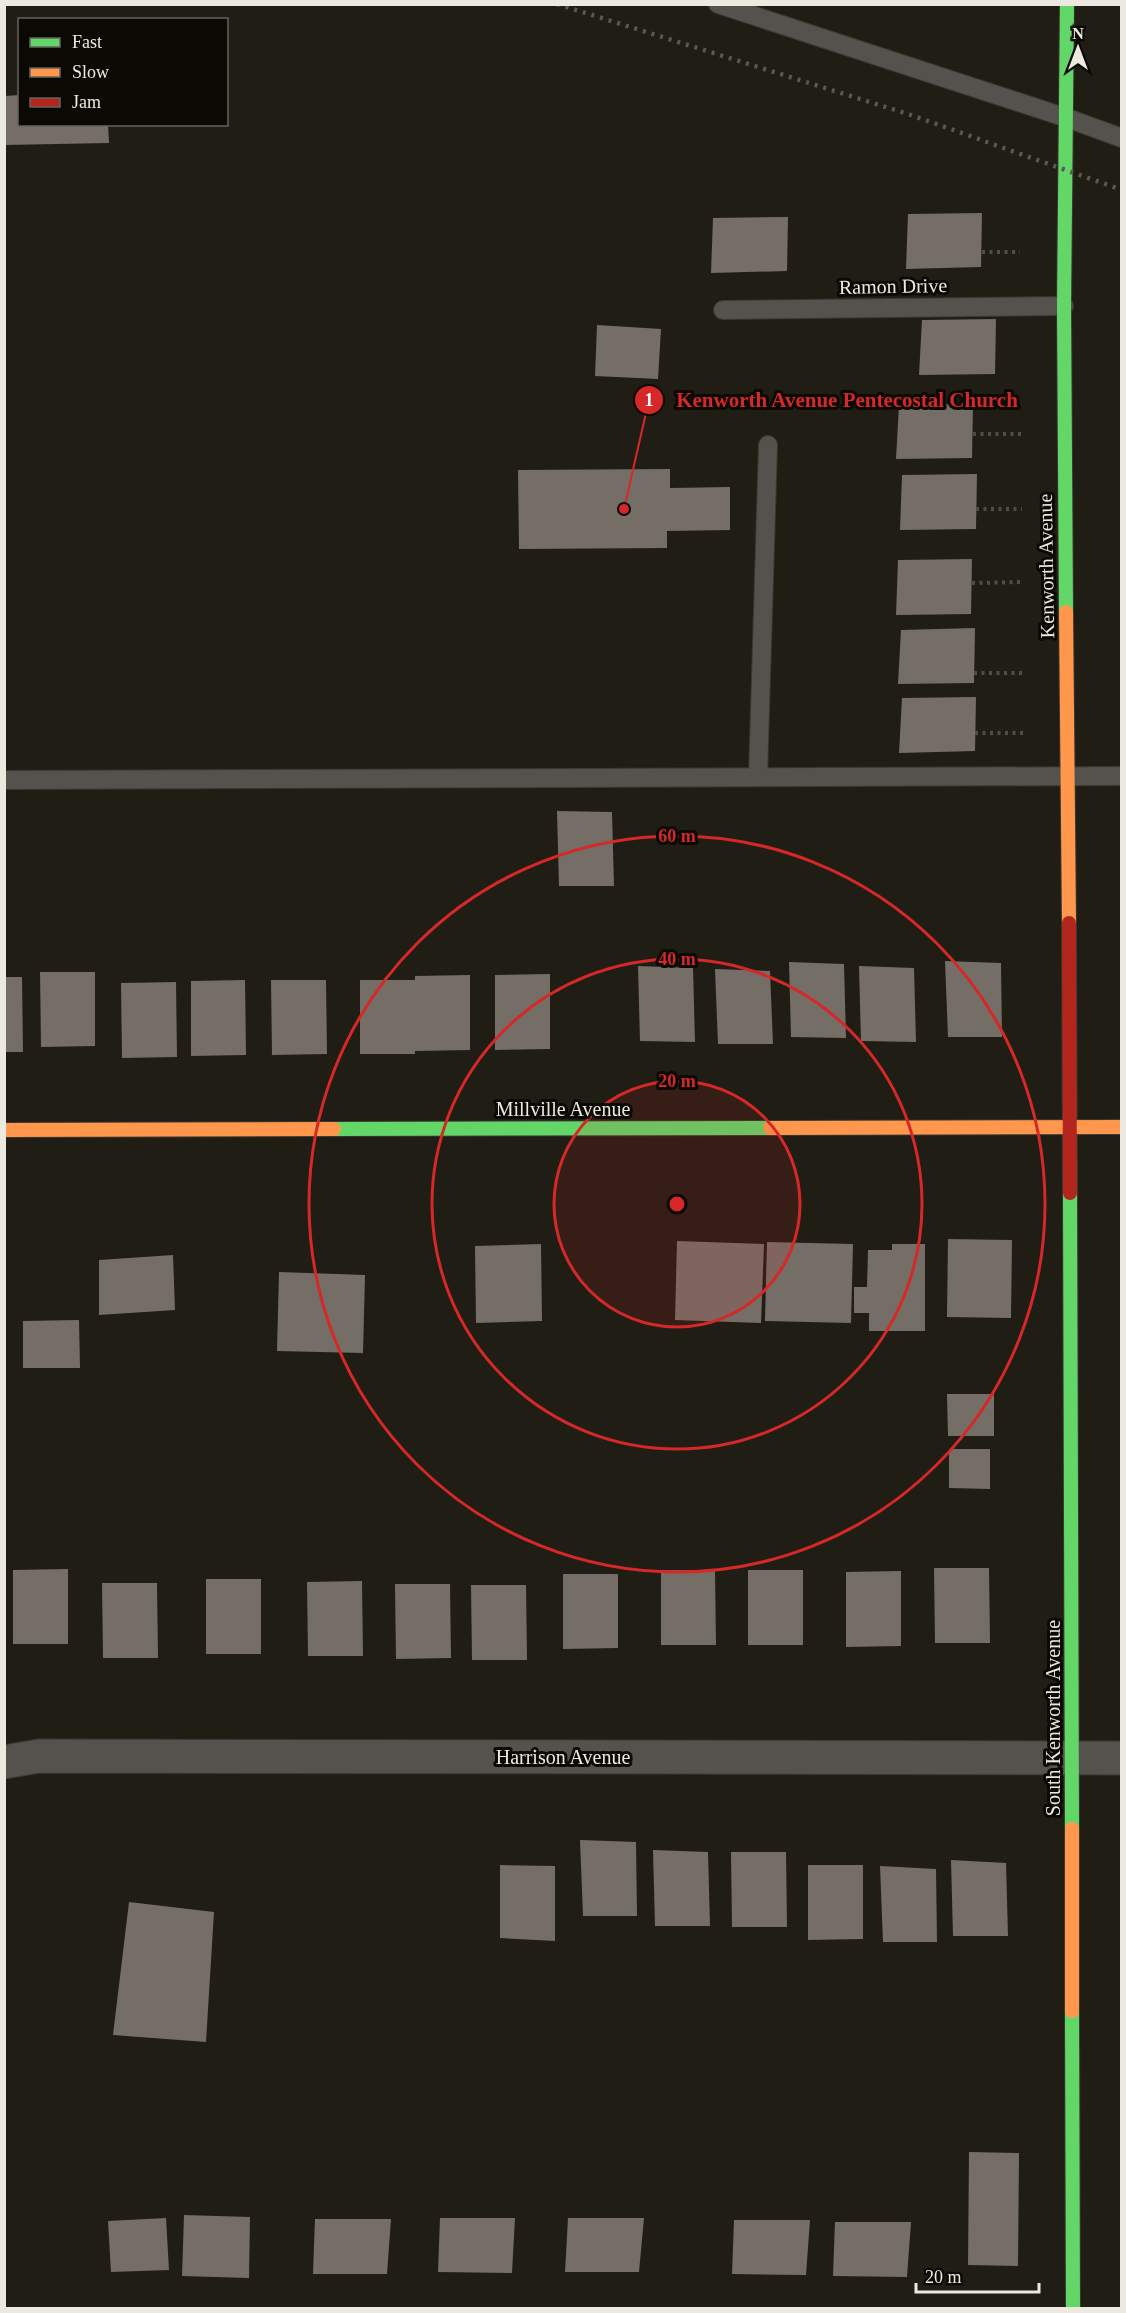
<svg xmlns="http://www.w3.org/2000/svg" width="1126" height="2313" font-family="Georgia,serif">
  <rect width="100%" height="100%" fill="#201d15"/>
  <g fill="#746e66">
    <path d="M20,95v29h88l1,19 -105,2v-49z"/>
    <path d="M982,213l-1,54 -75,2 2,-55z"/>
    <path d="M788,217l-1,54 -76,2 2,-55z"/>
    <path d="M996,319l-1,55 -76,1 3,-55z"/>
    <path d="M597,325l64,4 -3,50 -63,-3z"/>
    <path d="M973,404l-1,54 -76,1 3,-54z"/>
    <path d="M670,469v19l60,-1v43l-63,1v17l-148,1 -1,-79z"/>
    <path d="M977,474l-1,55 -76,1 2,-55z"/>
    <path d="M972,559l-1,55 -75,1 2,-55z"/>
    <path d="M975,628l-1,55 -76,1 3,-54z"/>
    <path d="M976,697l-1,54 -76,2 3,-55z"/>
    <path d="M557,811l55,1 2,74h-55z"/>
    <path d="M945,961l56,2 1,74h-54z"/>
    <path d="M789,962l55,2 2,74 -55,-1z"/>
    <path d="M638,966l55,2 2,74 -55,-1z"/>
    <path d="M859,966l55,2 2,74 -55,-1z"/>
    <path d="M715,969l55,2 3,73h-55z"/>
    <path d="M40,972h55v74l-54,1z"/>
    <path d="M550,974v75l-55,1v-75z"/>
    <path d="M470,975v75l-55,1v3h-55v-74h55v-4z"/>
    <path d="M4,977h18l1,75h-19z"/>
    <path d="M245,980l1,75 -55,1v-75z"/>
    <path d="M271,980h55l1,74 -55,1z"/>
    <path d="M176,982l1,75 -55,1 -1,-75z"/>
    <path d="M948,1239l64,1 -1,78 -64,-1z"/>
    <path d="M677,1241l87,3 -3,79 -86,-3z"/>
    <path d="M767,1242l86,2 -2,79 -86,-2z"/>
    <path d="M541,1244l1,77 -66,2 -1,-77z"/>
    <path d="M892,1244h33v87h-56v-18h-15v-26h13l1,-37h24z"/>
    <path d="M173,1255l2,55 -76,5v-55z"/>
    <path d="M279,1272l86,3 -2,78 -86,-2z"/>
    <path d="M79,1320l1,48h-57v-47z"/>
    <path d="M947,1394h47v42h-46z"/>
    <path d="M949,1449h41v40l-41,-1z"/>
    <path d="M934,1568h55l1,75h-55z"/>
    <path d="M68,1569v75h-55v-74z"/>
    <path d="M661,1570h54l1,75h-55z"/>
    <rect x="748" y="1570" width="55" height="75"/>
    <path d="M901,1571v75l-55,1v-75z"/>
    <path d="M563,1574h55v74l-55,1z"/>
    <rect x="206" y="1579" width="55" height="75"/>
    <path d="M362,1581l1,75h-55l-1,-74z"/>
    <path d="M102,1583h55l1,75h-55z"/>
    <path d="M395,1584h55l1,74 -55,1z"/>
    <path d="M471,1585h55l1,75h-55z"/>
    <path d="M580,1840l56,2 1,74h-54z"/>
    <path d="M653,1850l55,2 2,74h-55z"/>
    <path d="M731,1852h55l1,75h-55z"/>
    <path d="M951,1860l55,3 2,73h-55z"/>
    <path d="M500,1865l55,1v75l-55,-3z"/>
    <path d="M808,1865h55v74l-55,1z"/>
    <path d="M880,1866l56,3 1,73h-54z"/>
    <path d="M129,1902l85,10 -8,130 -93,-7z"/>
    <path d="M969,2152l50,1 -1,113 -50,-1z"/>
    <path d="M184,2215l66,2 -1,61 -67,-2z"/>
    <path d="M166,2218l3,52 -58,2 -3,-51z"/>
    <path d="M440,2218h75l-3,55 -74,-1z"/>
    <path d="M568,2218h76l-5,54h-74z"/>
    <path d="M315,2219h76l-4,55h-74z"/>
    <path d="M734,2220h76l-4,55 -74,-1z"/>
    <path d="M835,2222h76l-4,55 -74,-1z"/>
  </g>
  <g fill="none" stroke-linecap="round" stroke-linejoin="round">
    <g stroke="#3a3832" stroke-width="20">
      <g id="lane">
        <path d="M718,4l349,114 55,20"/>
        <path d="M723,310l341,-4"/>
        <path d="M758,777l10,-332"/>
        <path d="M4,780l1118,-4"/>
      </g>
    </g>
    <g stroke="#3a3832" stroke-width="35">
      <path id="street" d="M4,1762l35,-6 1083,2"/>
    </g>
    <g stroke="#3a3832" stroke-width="16">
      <g id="fast">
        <path d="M1066,612l-2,-306 3,-302"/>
        <path d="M334,1129l436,-1"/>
        <path d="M1070,1193l2,636"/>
        <path d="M1072,2011l1,297"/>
      </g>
    </g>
    <g stroke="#3a3832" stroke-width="16">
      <g id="slow">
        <path d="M1066,612l3,311"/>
        <path d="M770,1128l352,-1"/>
        <path d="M4,1130l330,-1"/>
        <path d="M1072,1829v182"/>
      </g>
    </g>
    <g stroke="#3a3832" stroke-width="16">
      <path id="jam" d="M1069,923l1,270"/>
    </g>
    <g stroke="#504d48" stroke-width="4" stroke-dasharray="3 4.5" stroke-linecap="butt">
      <path d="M982,252h38"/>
      <path d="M973,434h48"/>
      <path d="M976,509h46"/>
      <path d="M972,583l50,-1"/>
      <path d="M974,673h49"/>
      <path d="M975,733h48"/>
    </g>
    <use href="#lane" stroke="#54524d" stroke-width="18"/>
    <use href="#street" stroke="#54524d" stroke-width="33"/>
    <use href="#fast" stroke="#63d668" stroke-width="14"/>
    <use href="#slow" stroke="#ff974d" stroke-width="14"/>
    <use href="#jam" stroke="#b3261e" stroke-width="14"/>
    <path stroke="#595851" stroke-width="4.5" stroke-dasharray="3 6" stroke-linecap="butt" d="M557,4l351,110 214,76"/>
  </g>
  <circle cx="677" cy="1204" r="123" fill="#d62828" fill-opacity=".12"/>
  <g fill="none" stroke="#d62828" stroke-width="3">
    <circle cx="677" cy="1204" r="123"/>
    <circle cx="677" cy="1204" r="245"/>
    <circle cx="677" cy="1204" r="368"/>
  </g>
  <g text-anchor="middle" stroke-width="6" stroke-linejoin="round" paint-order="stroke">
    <g font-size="20" fill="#eceae0" stroke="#0b0904">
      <text transform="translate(893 286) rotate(-1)" y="7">Ramon Drive</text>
      <text transform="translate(1046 566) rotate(-91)" y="7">Kenworth Avenue</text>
      <text x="563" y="1116">Millville Avenue</text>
      <text transform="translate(1053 1718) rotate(-90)" y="7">South Kenworth Avenue</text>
      <text x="563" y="1764">Harrison Avenue</text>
    </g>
  </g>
  <circle cx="677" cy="1204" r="9" fill="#d62828" stroke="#0b0904" stroke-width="3"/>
  <g font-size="18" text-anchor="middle" font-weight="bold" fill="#d62828" stroke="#0b0904" stroke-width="6" stroke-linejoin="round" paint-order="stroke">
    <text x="677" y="842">60 m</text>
    <text x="677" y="965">40 m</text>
    <text x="677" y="1087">20 m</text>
  </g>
  <path fill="none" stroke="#d62828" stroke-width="2" d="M624 509L649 400"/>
  <g fill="#d62828" stroke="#0b0904" stroke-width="2">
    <circle cx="624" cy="509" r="6"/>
    <circle cx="649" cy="400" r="15"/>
  </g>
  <g font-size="18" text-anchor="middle" font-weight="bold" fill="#fff">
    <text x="649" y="406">1</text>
  </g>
  <g font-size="21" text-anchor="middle" font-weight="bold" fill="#d62828" stroke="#0b0904" stroke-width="6" stroke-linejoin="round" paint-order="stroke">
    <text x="847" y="407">Kenworth Avenue Pentecostal Church</text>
  </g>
  <rect width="1126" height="2313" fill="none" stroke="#eceae0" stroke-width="12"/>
  <rect x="18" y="18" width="210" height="108" fill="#0b0904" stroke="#65635c" stroke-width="1.5"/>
  <rect x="30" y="38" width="30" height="9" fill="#63d668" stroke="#65635c" stroke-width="1.5"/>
  <text x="72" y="48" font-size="18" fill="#eceae0">Fast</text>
  <rect x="30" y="68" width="30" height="9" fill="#ff974d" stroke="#65635c" stroke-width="1.5"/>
  <text x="72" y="78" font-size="18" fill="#eceae0">Slow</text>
  <rect x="30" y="98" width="30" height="9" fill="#b3261e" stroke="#65635c" stroke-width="1.5"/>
  <text x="72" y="108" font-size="18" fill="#eceae0">Jam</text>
  <g transform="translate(1078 48)" stroke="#0b0904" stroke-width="4.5" paint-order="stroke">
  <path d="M0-4.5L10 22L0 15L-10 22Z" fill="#eceae0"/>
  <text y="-9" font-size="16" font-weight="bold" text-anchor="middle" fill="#eceae0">N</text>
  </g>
  <path d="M916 2283v9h123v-9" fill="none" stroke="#eceae0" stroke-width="3"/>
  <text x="925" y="2283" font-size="18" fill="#eceae0" stroke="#0b0904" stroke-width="4.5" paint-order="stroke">20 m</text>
</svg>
